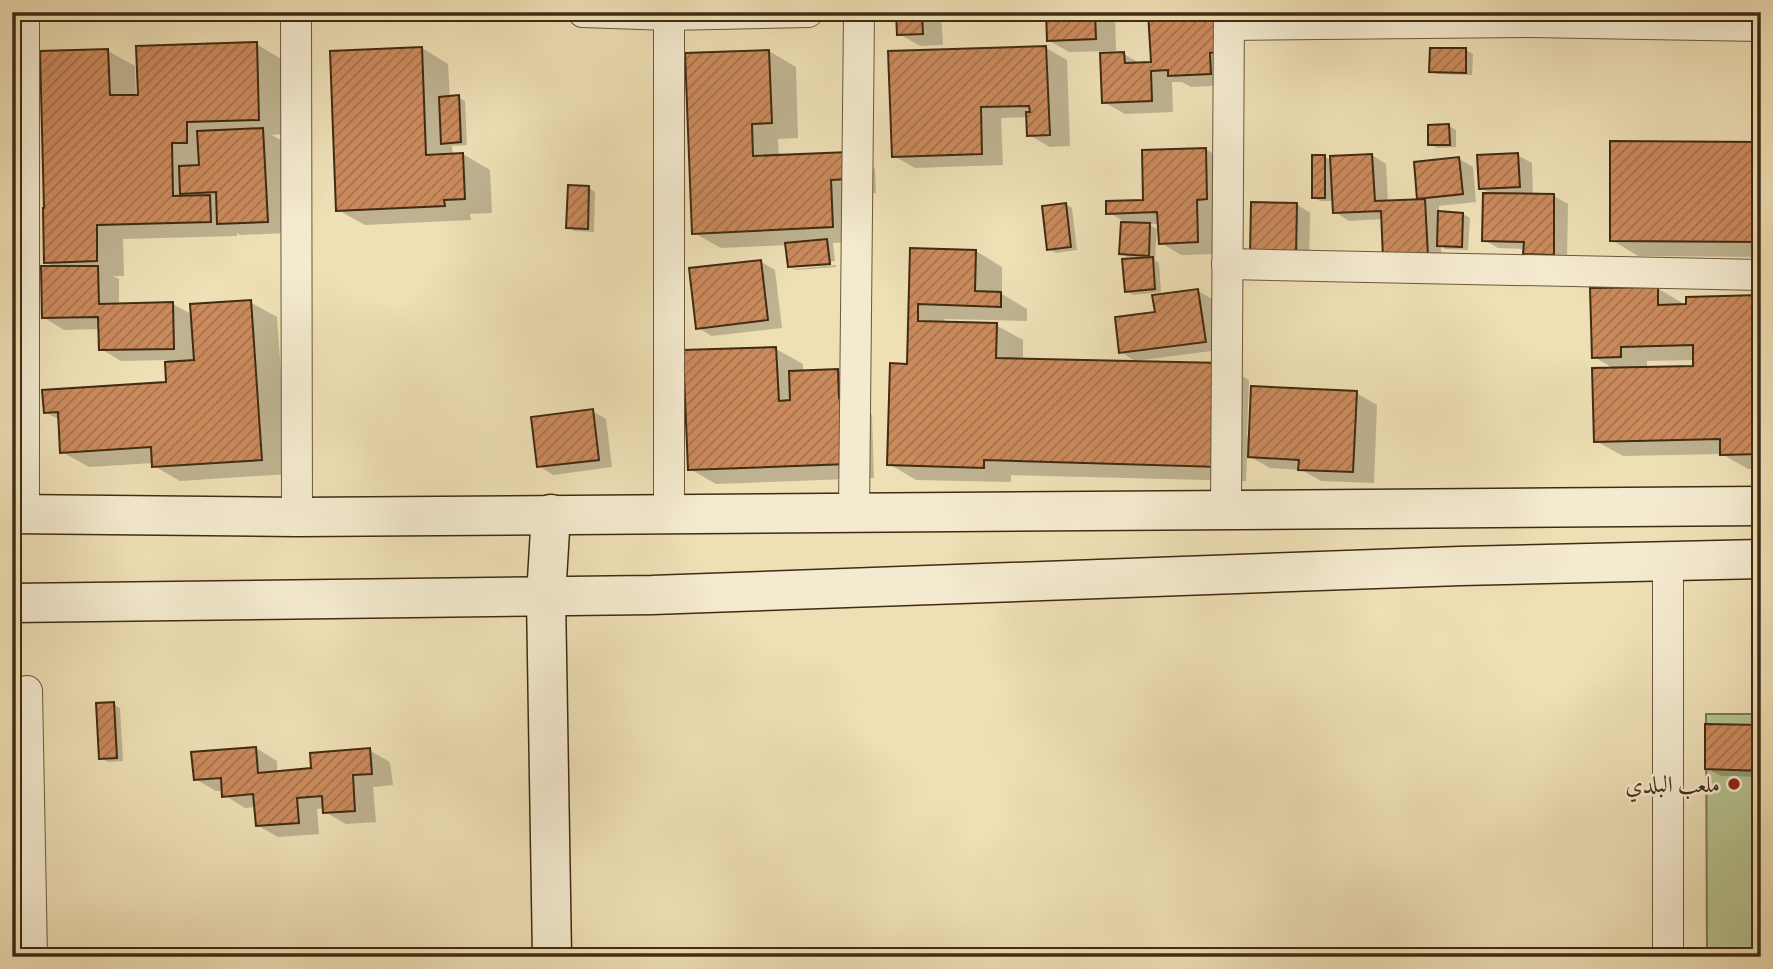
<svg xmlns="http://www.w3.org/2000/svg" width="1773" height="969" font-family="'IM FELL French Canon',Amiri,serif">
  <defs>
    <pattern id="building-hatch" width="6" height="6" patternUnits="userSpaceOnUse" patternTransform="scale(1.75)"><rect width="6" height="6" fill="#ca8a5c"/><path d="M-1 1l2-2M0 6l6-6M5 7l2-2" fill="none" stroke="#a6714b"/></pattern>
  </defs>
  <rect width="100%" height="100%" fill="#eedfb5"/>
  <filter id="stains"><feTurbulence type="fractalNoise" baseFrequency=".00286" numOctaves="4"/><feColorMatrix values="0 0 0 0 .2 0 0 0 0 .09 0 0 0 0 .02 0 0 0 .5 -.17"/></filter>
  <radialGradient id="worn" r=".72"><stop offset=".6" stop-color="#630" stop-opacity="0"/><stop offset="1" stop-color="#630" stop-opacity=".3"/></radialGradient>
  <path fill="#b6c28f" stroke="#7c7650" stroke-width="2" d="M1706,714h55v243h-54z"/>
  <g fill="#0003" fill-rule="evenodd">
    <path d="M435,12h84v8h-71z"/>
    <path d="M897,12h44l2,33 -23,1 -21,-12z"/>
    <path d="M1047,12h68l1,39 -47,1 -21,-12z"/>
    <path d="M1150,12h78l3,73 -40,2 -9,-5h-10l1,30 -48,2 -21,-12 20,-48 17,10 12,-1z"/>
    <path d="M256,44l27,16 2,74 -13,1 12,7 4,91 -48,2 -3,-2v3l-114,3 1,37h-11l6,3v26l54,-1 20,11 57,-13 27,15 11,157 -108,7 -26,-15 -1,-3 -64,4 -27,-15 -2,-32 -15,-8 123,-29 -1,-23 -46,1 -20,-12 -1,-20 -36,1 -21,-13 13,-49 -10,-6 62,-211 27,15 1,30z"/>
    <path d="M422,48l26,16 2,34 8,-1 7,4 2,44 -15,1 1,9 10,-1 27,16 2,43 -22,1 1,6 -106,5 -27,-15z"/>
    <path d="M1046,48l21,12 3,86 -20,1 -21,-12 -1,-18 -27,1 2,47 -88,3 -21,-12z"/>
    <path d="M1466,50l7,4 -1,21 -34,-1 -7,-3z"/>
    <path d="M769,51l27,16 2,71 -20,1 1,18 69,-3 27,15 1,24 -19,1 2,48 -26,1 2,18 -41,4v4l-4,-3 -3,-21 -66,3 -27,-15z"/>
    <path d="M1449,126l7,4v17l-19,1 -7,-4z"/>
    <path d="M1761,144v113l-123,-1 -26,-16z"/>
    <path d="M1205,149l21,12 -8,93 -37,1 -20,-12 -1,-21h-3v2h-9l9,5 -2,31 4,3 2,29 -28,3 -7,-4 11,-33 -10,-1 -6,-4 7,-29 -20,-12 37,-10z"/>
    <path d="M1372,155l14,9 2,38 31,-1 -3,-37 43,-5 14,8 3,35 -37,4v7l24,1 7,4 -2,32 -23,-1 -4,-3 1,18 -43,1 -16,-46 -34,2 -14,-9 -1,-11h-14l-7,-4 12,-40 7,4z"/>
    <path d="M1517,155l15,8 1,33h21l14,8 -1,58 -28,-1 -14,-8v-4l-27,-1 -14,-8 9,-45 -12,-7z"/>
    <path d="M589,188l6,4 -1,40 -19,-1 -7,-4z"/>
    <path d="M1066,204l6,4 5,42 -21,3 -7,-4z"/>
    <path d="M1296,204l14,9 -1,53 -43,-1z"/>
    <path d="M911,250l65,1 26,16v27l25,15v12l-83,-2v5l52,1 27,15v20l199,5 27,15 -2,56h3l106,-43 21,12 -3,78 -53,-2 -19,-11 -32,-2 -23,-13 -1,26 -235,-6v7l-95,-2 -27,-16 19,-98z"/>
    <path d="M760,261l15,9 7,58 -70,8 -14,-8z"/>
    <path d="M836,265v2l-40,3 -2,-1z"/>
    <path d="M1657,288l27,16v2l77,-9v172h-13l-26,-15 -99,2 -27,-15 20,-71 -22,-13zM1695,360v8l-48,1v-8z"/>
    <path d="M1198,291l14,8 7,51 -84,11 -14,-9 36,-38z"/>
    <path d="M776,349l27,15v8l34,-2 27,16 1,25 7,4 2,63 -158,6 -26,-15z"/>
    <path d="M592,411l14,8 6,48 -59,8 -14,-9z"/>
    <path d="M113,704l7,4 3,53 -15,1 -7,-4z"/>
    <path d="M1761,727v50l-40,-1 -15,-8z"/>
    <path d="M256,748l21,13v12l36,-3 56,-20 21,12 3,23 -20,2 3,35 -30,2 -21,-12v-4l-8,1 2,25 -41,3 -21,-12 -1,-18 -11,1 -21,-13v-4h-8l-21,-12z"/>
    <path d="M12,805l18,100h-18z"/>
  </g>
  <g fill="url(#building-hatch)" stroke="#412b12" stroke-width="2">
    <path d="M896,12h26l1,22 -26,1z"/>
    <path d="M1046,12h49l1,27 -49,2z"/>
    <path d="M1148,12h66l1,40 -5,1 1,21 -43,2v-6l-17,1 1,30 -50,2 -2,-50 24,-1 1,11 26,-1z"/>
    <path d="M257,42l2,78 -72,2v21h-15l1,53 37,-1 1,27 -114,3v36l-53,2 -1,-55h1l-4,-157 68,-2 2,46h28l-2,-49z"/>
    <path d="M1046,46l4,89 -23,1 -1,-24h4l-1,-6 -48,1 1,47 -90,3 -4,-106z"/>
    <path d="M422,47l4,108 37,-2 2,46 -21,1 1,6 -109,5 -6,-160z"/>
    <path d="M1430,48h36v25l-37,-1z"/>
    <path d="M769,50l3,73 -20,1 1,32 96,-4v27l-18,1 2,47 -141,7 -7,-181z"/>
    <path d="M459,95l2,47 -20,2 -2,-47z"/>
    <path d="M1449,124l1,21h-22v-20z"/>
    <path d="M263,128l5,94 -51,2 -1,-32 -36,2 -1,-28 20,-1 -2,-34z"/>
    <path d="M1610,141l151,1v100l-151,-1z"/>
    <path d="M1206,148l1,51 -10,1 1,42 -39,2 -2,-32 -51,2v-13l37,-1 -1,-50z"/>
    <path d="M1518,153l2,34 -41,2 -2,-34z"/>
    <path d="M1372,154l3,47 50,-2 3,57 -45,2 -2,-47 -48,2 -3,-57z"/>
    <rect x="1312" y="155" width="13" height="43"/>
    <path d="M1459,157l4,37 -46,5 -3,-37z"/>
    <path d="M568,185l21,1 -1,43 -22,-1z"/>
    <path d="M1483,193l71,1v61l-31,-1 1,-12 -42,-1z"/>
    <path d="M1251,202l46,1 -1,55 -46,-1z"/>
    <path d="M1066,203l5,44 -24,3 -5,-44z"/>
    <path d="M1438,211l25,2 -1,34 -25,-1z"/>
    <path d="M1121,222l29,1 -1,33 -30,-2z"/>
    <path d="M827,239l3,25 -42,3 -3,-24z"/>
    <path d="M910,248l66,2 -1,41 26,1v15l-83,-3v17l79,2 -1,35 226,5 -2,104 -236,-7v8l-97,-3 3,-102 17,1z"/>
    <path d="M1153,257l2,32 -30,3 -3,-33z"/>
    <path d="M761,260l7,60 -72,9 -7,-61z"/>
    <path d="M41,266h57l1,38 74,-2 1,47 -75,1 -1,-33 -56,1z"/>
    <path d="M1658,287v18l28,-1v-7l75,-2v159l-41,1v-16l-126,3 -2,-74 101,-2v-21l-72,2v10l-29,1 -2,-70z"/>
    <path d="M1198,289l8,53 -87,11 -4,-36 40,-5 -3,-17z"/>
    <path d="M251,300l11,160 -110,7 -1,-20 -91,6 -2,-41 -14,1 -2,-23 124,-8 -1,-20 29,-2 -4,-56z"/>
    <path d="M776,347l3,54 11,-1 -1,-29 49,-2 1,29 6,-1 3,67 -160,6 -5,-120z"/>
    <path d="M1251,386l106,5 -4,81 -55,-2 1,-10 -51,-3z"/>
    <path d="M593,409l6,51 -62,7 -6,-50z"/>
    <path d="M114,702l3,56 -18,1 -3,-56z"/>
    <path d="M1705,724l56,1v46l-56,-2z"/>
    <path d="M256,747l2,26 53,-5 -1,-15 60,-5 2,26 -19,1 2,36 -32,2 -1,-17 -25,2 2,25 -43,3 -3,-32 -31,3 -1,-19 -27,2 -3,-28z"/>
    <path d="M12,804h6l-2,94h-4z"/>
  </g>
  <g fill="none" stroke-linecap="round" stroke-linejoin="round">
    <g stroke="#6c583b" stroke-width="32">
      <g id="street">
        <path d="M296,12l1,505"/>
        <path d="M583,12l86,3 139,-3"/>
        <path d="M669,12v502"/>
        <path d="M1229,25l300,-3 232,4"/>
        <path d="M1227,264l534,11"/>
        <path d="M1226,510l3,-498"/>
        <path d="M854,512l5,-500"/>
        <path d="M24,514v-502"/>
        <path d="M27,691l5,266"/>
        <path d="M1668,957v-396"/>
      </g>
    </g>
    <g stroke="#412b12" stroke-width="41">
      <g id="secondary">
        <path d="M12,514l285,3 1464,-11"/>
        <path d="M551,514l-5,82 6,361"/>
        <path d="M12,603l640,-8 808,-29 301,-7"/>
      </g>
    </g>
    <use href="#street" stroke="#f4eacf" stroke-width="30"/>
    <use href="#secondary" stroke="#f4eacf" stroke-width="38"/>
  </g>
  <circle fill="#8f2418" stroke="#f4eacf" stroke-width="2.5" cx="1734" cy="784" r="7"/>
  <g text-anchor="middle" stroke-width="5" stroke-linejoin="round" paint-order="stroke">
    <g font-size="23" fill="#412b12" stroke="#f4eacf" text-anchor="end">
      <text x="1720" y="792">ملعب البلدي</text>
    </g>
  </g>
  <rect width="1773" height="969" fill="none" stroke="#eedfb5" stroke-width="42"/>
  <rect x="14" y="14" width="1745" height="941" fill="none" stroke="#412b12" stroke-width="3.5"/>
  <rect x="21" y="21" width="1731" height="927" fill="none" stroke="#412b12" stroke-width="2"/>
  <rect width="100%" height="100%" filter="url(#stains)"/>
  <rect width="100%" height="100%" fill="url(#worn)"/>
</svg>
